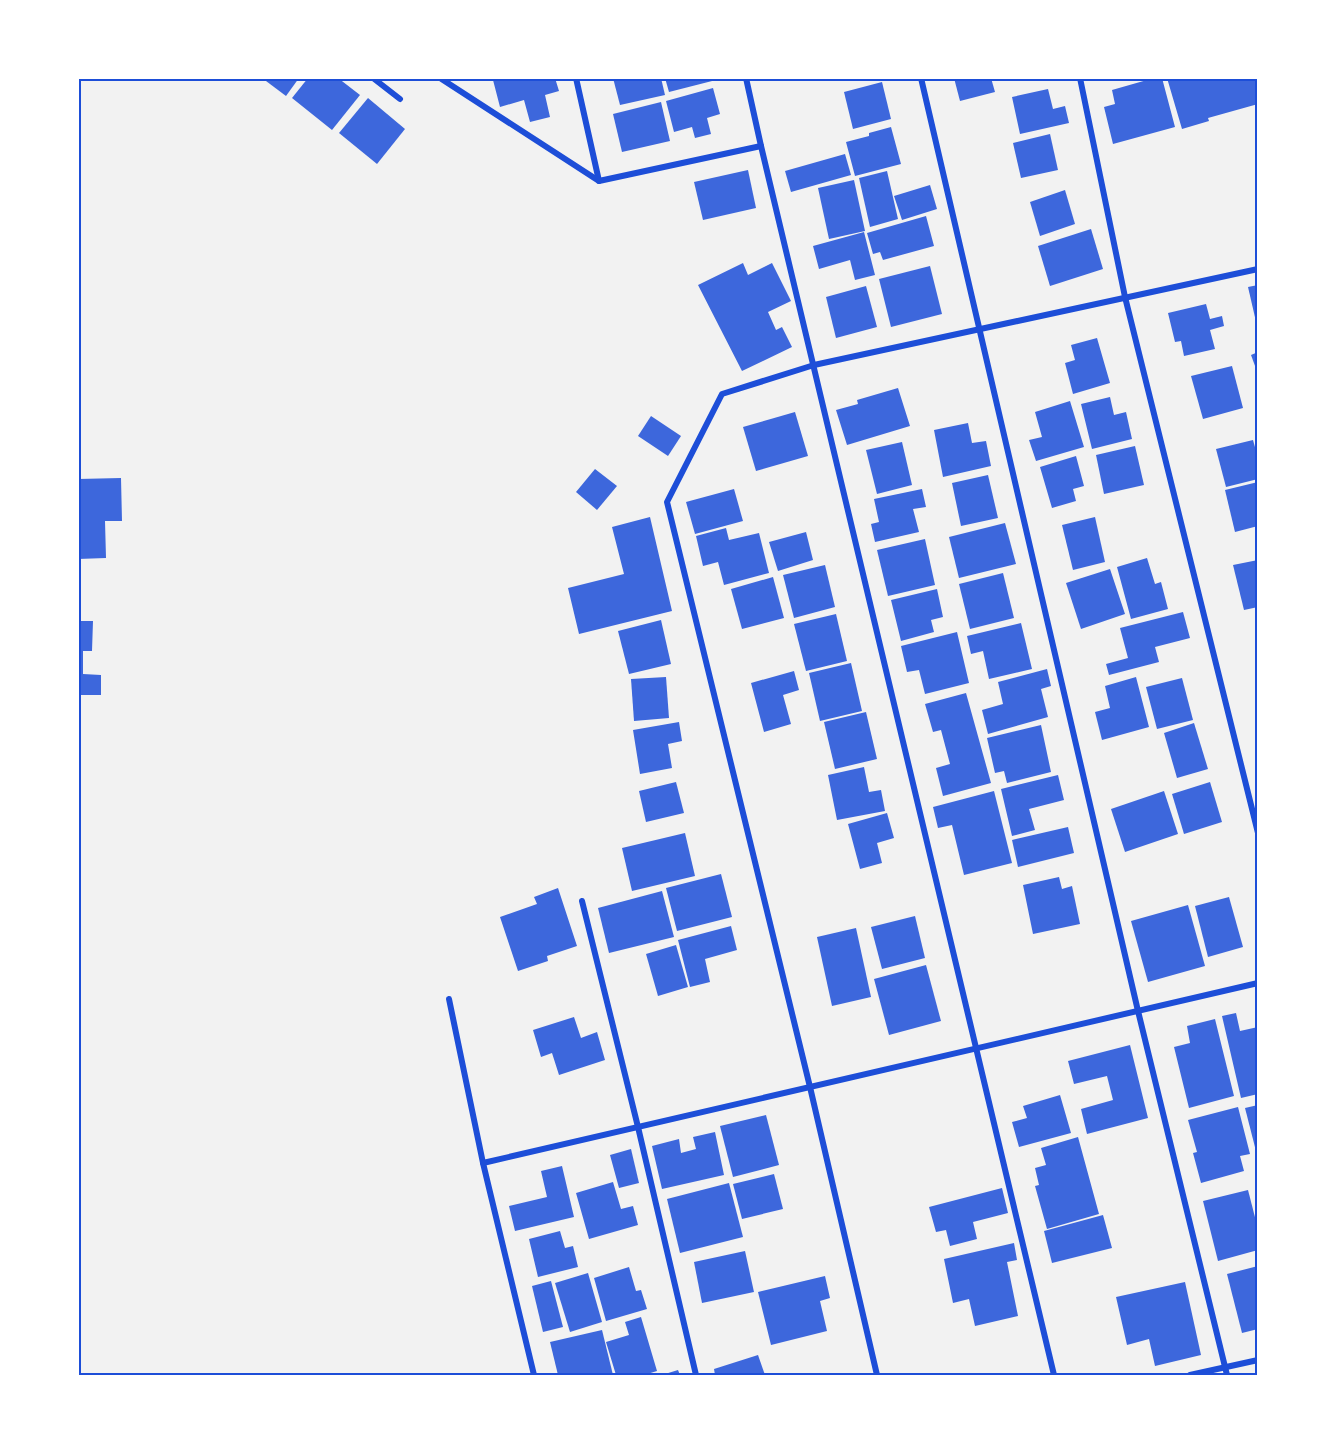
<svg xmlns="http://www.w3.org/2000/svg" width="1336" height="1453" font-family="'IBM Plex Serif',serif">
  <rect width="100%" height="100%" fill="#f2f2f2"/>
  <g fill="#3d67dc">
    <path d="M262,78h37l-13,18z"/>
    <path d="M308,78h30l22,17 -28,35 -40,-32z"/>
    <path d="M501,78h54l4,13 -14,4 5,22 -20,5 -6,-22 -24,7 -7,-27z"/>
    <path d="M613,78h48l4,17 -45,10z"/>
    <path d="M665,78h50l1,2 -47,12z"/>
    <path d="M954,78h37l4,14 -35,9z"/>
    <path d="M1154,78h8l13,49 -62,17 -9,-37 11,-3 -3,-14z"/>
    <path d="M1167,78h91v26l-50,14 1,3 -27,8z"/>
    <path d="M882,82l9,37 -38,10 -9,-37z"/>
    <path d="M713,88l7,26 -13,4 4,16 -16,4 -3,-11 -18,5 -8,-31z"/>
    <path d="M1048,89l5,20 12,-3 4,17 -49,11 -8,-37z"/>
    <path d="M368,98l37,31 -28,35 -38,-31z"/>
    <path d="M661,102l9,39 -48,11 -9,-38z"/>
    <path d="M891,127l10,37 -46,12 -9,-34 23,-6v-3z"/>
    <path d="M1050,134l8,36 -37,8 -8,-35z"/>
    <path d="M845,154l6,21 -60,17 -6,-21z"/>
    <path d="M748,170l8,38 -53,12 -9,-38z"/>
    <path d="M887,171l11,48 -28,8 -11,-49z"/>
    <path d="M854,180l11,51 -36,8 -11,-51z"/>
    <path d="M930,185l7,24 -35,11 -8,-24z"/>
    <path d="M1065,190l10,34 -35,12 -10,-34z"/>
    <path d="M926,216l8,30 -51,14 -3,-8 -7,2 -6,-21z"/>
    <path d="M1091,229l12,40 -53,17 -12,-40z"/>
    <path d="M864,232l11,43 -20,5 -5,-20 -31,9 -6,-23z"/>
    <path d="M743,263l5,12 24,-12 19,38 -23,11 8,18 6,-3 10,20 -50,24 -44,-86z"/>
    <path d="M930,266l12,48 -51,13 -12,-48z"/>
    <path d="M1258,285v40l-1,1 -9,-39z"/>
    <path d="M866,286l11,41 -41,11 -10,-41z"/>
    <path d="M1206,304l4,15 12,-3 2,10 -14,4 5,19 -31,7 -3,-15 -6,1 -7,-29z"/>
    <path d="M1097,338l13,45 -37,11 -8,-31 10,-3 -4,-15z"/>
    <path d="M1258,352v22l-7,-19z"/>
    <path d="M1232,366l11,42 -40,11 -12,-43z"/>
    <path d="M898,388l12,38 -63,19 -11,-35 22,-6 -1,-4z"/>
    <path d="M1110,397l4,18 12,-3 6,27 -40,10 -11,-45z"/>
    <path d="M1070,401l14,46 -48,14 -7,-21 13,-3 -7,-25z"/>
    <path d="M795,412l13,44 -52,15 -13,-44z"/>
    <path d="M651,416l30,20 -13,20 -30,-20z"/>
    <path d="M968,423l4,20 14,-2 5,25 -48,11 -9,-47z"/>
    <path d="M1253,440l5,18v21l-32,8 -10,-38z"/>
    <path d="M902,442l10,43 -35,9 -11,-44z"/>
    <path d="M1135,446l9,39 -40,9 -8,-39z"/>
    <path d="M1076,456l8,30 -11,3 3,12 -24,7 -12,-41z"/>
    <path d="M595,469l22,17 -20,24 -21,-18z"/>
    <path d="M988,475l10,43 -37,8 -9,-43z"/>
    <path d="M121,478l1,43h-17l1,37 -28,1v-80z"/>
    <path d="M1258,482v44l-23,6 -10,-42z"/>
    <path d="M734,489l9,32 -48,13 -9,-32z"/>
    <path d="M922,489l4,18 -13,2 6,23 -44,10 -4,-18 8,-2 -5,-23z"/>
    <path d="M650,517l22,94 -93,23 -11,-46 56,-14 -12,-47z"/>
    <path d="M1095,517l10,45 -32,8 -11,-45z"/>
    <path d="M1005,523l11,41 -57,14 -10,-41z"/>
    <path d="M726,528l3,12 30,-7 10,40 -45,12 -6,-23 -15,4 -7,-30z"/>
    <path d="M806,532l7,28 -35,11 -9,-29z"/>
    <path d="M925,539l10,46 -47,11 -11,-46z"/>
    <path d="M1147,558l8,26 6,-2 7,27 -37,10 -14,-52z"/>
    <path d="M1258,560v47l-14,3 -11,-45z"/>
    <path d="M825,565l10,42 -41,11 -11,-43z"/>
    <path d="M1110,569l15,45 -44,15 -15,-46z"/>
    <path d="M1003,573l11,45 -44,11 -11,-45z"/>
    <path d="M773,577l11,41 -42,11 -11,-40z"/>
    <path d="M937,589l6,28 -12,3 3,12 -33,9 -10,-41z"/>
    <path d="M1183,612l7,26 -35,9 4,15 -50,13 -3,-11 22,-6 -8,-30z"/>
    <path d="M836,614l11,47 -41,10 -12,-47z"/>
    <path d="M661,620l10,44 -42,10 -11,-43z"/>
    <path d="M78,621h15l-1,30h-9v23l18,1v20h-23z"/>
    <path d="M1021,623l11,46 -43,10 -6,-28 -12,3 -4,-18z"/>
    <path d="M957,632l12,51 -44,11 -6,-24 -12,2 -6,-26z"/>
    <path d="M851,663l11,48 -42,10 -11,-48z"/>
    <path d="M1047,669l4,17 -10,3 7,28 -60,17 -6,-24 21,-6 -5,-22z"/>
    <path d="M794,671l5,19 -16,5 8,29 -27,8 -13,-49z"/>
    <path d="M666,677l3,41 -35,3 -3,-42z"/>
    <path d="M1136,677l13,50 -47,13 -7,-28 15,-4 -5,-22z"/>
    <path d="M1182,678l11,42 -36,9 -11,-42z"/>
    <path d="M966,693l25,90 -48,13 -7,-28 14,-4 -9,-34 -8,2 -8,-28z"/>
    <path d="M866,712l11,47 -42,10 -11,-47z"/>
    <path d="M679,722l3,19 -14,3 4,24 -32,6 -7,-44z"/>
    <path d="M1194,723l14,46 -31,9 -13,-45z"/>
    <path d="M1041,725l10,47 -44,11 -3,-12 -9,2 -8,-35z"/>
    <path d="M864,767l5,25 12,-2 4,21 -48,9 -9,-45z"/>
    <path d="M1058,775l6,25 -35,9 6,21 -23,6 -11,-47z"/>
    <path d="M676,782l8,31 -38,9 -7,-31z"/>
    <path d="M1210,782l12,40 -38,12 -12,-40z"/>
    <path d="M994,791l18,72 -48,12 -12,-50 -14,3 -5,-21z"/>
    <path d="M1164,791l14,43 -53,18 -14,-43z"/>
    <path d="M887,813l7,25 -17,5 5,20 -22,6 -12,-45z"/>
    <path d="M1068,827l6,26 -56,14 -6,-27z"/>
    <path d="M685,833l10,43 -63,15 -10,-43z"/>
    <path d="M721,874l11,43 -55,14 -11,-43z"/>
    <path d="M1059,877l3,12 10,-3 8,38 -47,10 -10,-49z"/>
    <path d="M558,888l19,58 -30,10 1,5 -30,10 -18,-54 37,-13 -3,-7z"/>
    <path d="M662,891l12,46 -65,16 -11,-45z"/>
    <path d="M1229,897l14,50 -35,10 -13,-51z"/>
    <path d="M1188,905l17,61 -57,16 -17,-61z"/>
    <path d="M915,916l10,42 -43,11 -11,-42z"/>
    <path d="M731,926l6,24 -32,9 5,23 -20,5 -12,-47z"/>
    <path d="M856,928l15,69 -39,9 -15,-69z"/>
    <path d="M676,945l12,42 -30,9 -12,-42z"/>
    <path d="M926,965l15,56 -52,14 -15,-56z"/>
    <path d="M1236,1013l4,18 18,-4v67l-17,4 -19,-82z"/>
    <path d="M574,1017l7,21 16,-6 8,28 -46,15 -7,-22 -11,4 -8,-27z"/>
    <path d="M1215,1019l19,77 -45,12 -15,-61 16,-4 -3,-17z"/>
    <path d="M1130,1045l18,73 -61,16 -6,-25 32,-9 -6,-24 -33,8 -6,-23z"/>
    <path d="M1060,1095l11,38 -52,14 -7,-25 15,-4 -4,-12z"/>
    <path d="M1258,1105v50h-1l-12,-47z"/>
    <path d="M1238,1107l12,47 -10,2 4,15 -43,12 -8,-30 4,-1 -9,-32z"/>
    <path d="M766,1115l13,50 -46,12 -13,-51z"/>
    <path d="M715,1132l9,43 -62,14 -10,-43 27,-7 2,14 15,-4 -3,-12z"/>
    <path d="M1078,1137l21,77 -52,15 -12,-43 4,-1 -4,-17 11,-3 -5,-17z"/>
    <path d="M631,1149l8,34 -20,5 -9,-33z"/>
    <path d="M562,1166l12,51 -59,14 -6,-25 38,-9 -6,-26z"/>
    <path d="M774,1174l9,35 -41,10 -9,-35z"/>
    <path d="M613,1182l8,27 12,-3 5,19 -49,14 -13,-46z"/>
    <path d="M729,1183l14,54 -63,16 -13,-54z"/>
    <path d="M1002,1188l6,25 -35,9 4,17 -27,7 -4,-16 -10,2 -7,-25z"/>
    <path d="M1248,1190l10,39v21l-40,11 -15,-60z"/>
    <path d="M1103,1215l9,33 -60,15 -8,-32z"/>
    <path d="M560,1231l5,17 8,-2 5,21 -40,10 -9,-38z"/>
    <path d="M1014,1243l3,17 -10,2 11,54 -43,10 -6,-27 -16,4 -9,-44z"/>
    <path d="M745,1251l9,41 -52,11 -8,-41z"/>
    <path d="M1258,1266v63l-16,4 -15,-59z"/>
    <path d="M629,1267l7,24 5,-1 6,19 -41,12 -12,-43z"/>
    <path d="M588,1273l14,49 -32,10 -15,-49z"/>
    <path d="M825,1276l5,22 -10,3 7,30 -56,14 -13,-53z"/>
    <path d="M551,1281l12,46 -20,5 -11,-46z"/>
    <path d="M1185,1282l16,73 -46,11 -6,-27 -22,6 -11,-48z"/>
    <path d="M641,1317l16,54 -13,4h-28l-10,-33 23,-7 -4,-13z"/>
    <path d="M602,1330l11,45h-55l-8,-33z"/>
    <path d="M758,1355l7,20h-50l-1,-6z"/>
    <path d="M678,1370l2,5h-15v-1z"/>
  </g>
  <g fill="none" stroke-linecap="round" stroke-linejoin="round">
    <g stroke="#1d4ed8" stroke-width="6">
      <path d="M373,78l27,21"/>
      <path d="M440,78l159,103 162,-35"/>
      <path d="M576,78l23,103"/>
      <path d="M746,78l15,68 293,1229"/>
      <path d="M921,78l217,933 89,364"/>
      <path d="M1080,78l45,219 133,536"/>
      <path d="M582,901l56,226 58,248"/>
      <path d="M449,999l34,164 51,212"/>
      <path d="M483,1163l775,-180"/>
      <path d="M877,1375l-67,-288 -143,-585 55,-108 92,-29 444,-96"/>
      <path d="M1190,1375l68,-15"/>
    </g>
  </g>
  <rect width="1336" height="1453" fill="none" stroke="#ffffff" stroke-width="159"/>
  <rect x="80" y="80" width="1176" height="1294" fill="none" stroke="#1d4ed8" stroke-width="2"/>
</svg>
